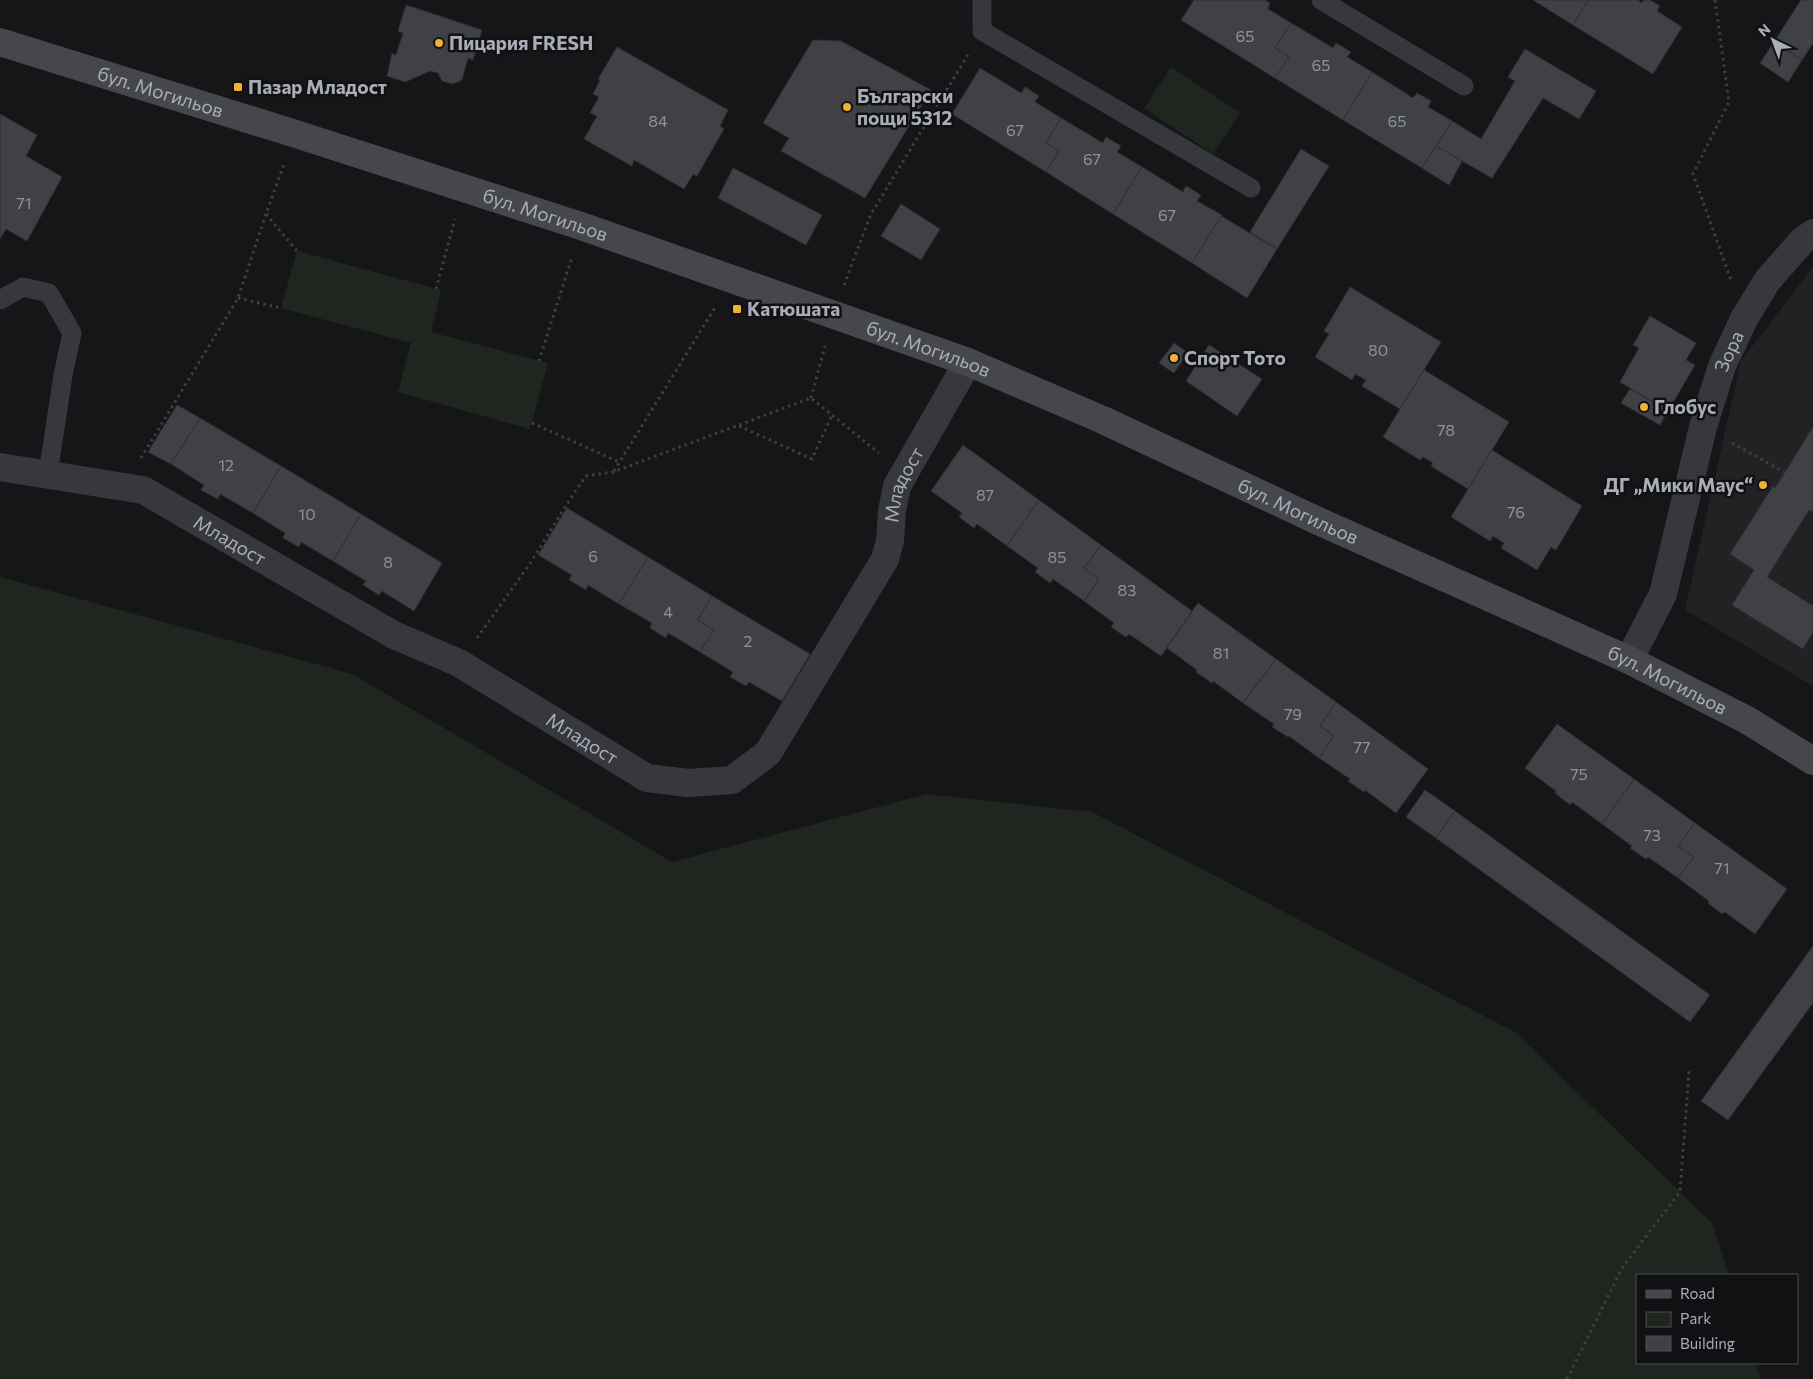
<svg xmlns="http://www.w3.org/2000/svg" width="1813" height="1379" font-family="Commissioner,sans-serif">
  <rect width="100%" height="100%" fill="#161618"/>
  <path fill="#222225" d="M1813,267v419l-128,-76 56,-249z"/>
  <g fill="#1e261f">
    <path d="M1171,67l69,46 -27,41 -69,-46z"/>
    <path d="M297,251l144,39 -10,42 117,31 -18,66 -132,-37 13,-49 -130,-35z"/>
    <path d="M0,577l352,97 320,188 255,-68 165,18 423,220 197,191 17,52h-92v88h118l6,16h-1761z"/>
  </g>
  <g fill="#404145" stroke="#303034">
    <path d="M1194,0h71l5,3 -2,6 23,14 -16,25 14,9 -14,21 -94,-58z"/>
    <path d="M1533,0h55l-15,25z"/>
    <path d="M1588,0h50l4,3 2,-3h6l10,6 -3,5 25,16 -29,47 -80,-49z"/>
    <path d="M1801,0h12v43l-11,17 -28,-18z"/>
    <path d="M406,5l76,25 -9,30 -5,-2 -6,22 -9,4 -11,-3 -4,-8 -8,-2 -25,11 -18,-6 5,-23 4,2 7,-22 -5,-2z"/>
    <path d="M1291,23l42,25 3,-5 15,9 -4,5 25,15 -29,48 -68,-42 14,-21 -14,-9z"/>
    <path d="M813,40l28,1 90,49 -66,108 -84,-47 8,-13 -26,-15z"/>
    <path d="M1774,42l28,18 -14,22 -28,-19z"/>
    <path d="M617,47l111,63 -8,16 4,3 -27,47 -4,-2 -9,15 -50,-29 -2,6 -48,-27 13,-23 -7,-3 9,-16 -6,-3 7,-14 -2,-1z"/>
    <path d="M1525,49l71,42 -17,28 -36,-21 -51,80 -56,-32 16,-25 29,18 34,-58 -7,-4z"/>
    <path d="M980,68l41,25 4,-6 14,9 -4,6 26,16 -15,25 13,8 -13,21 -94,-58z"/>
    <path d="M1372,72l41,26 4,-5 14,8 -3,6 24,14 -30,47 -79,-48z"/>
    <path d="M0,114l37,21 -11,21 36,21 -35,64 -21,-12 -6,10z"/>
    <path d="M1061,118l42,25 3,-6 15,9 -4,6 25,15 -29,47 -67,-42 13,-21 -13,-8z"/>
    <path d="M1436,146l26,15 -13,24 -27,-17z"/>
    <path d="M1301,149l28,17 -52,83 -27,-17z"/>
    <path d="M1142,167l41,25 3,-6 15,9 -4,6 25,14 -30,48 -79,-49z"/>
    <path d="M733,168l89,47 -16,30 -88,-47z"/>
    <path d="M901,204l39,25 -19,31 -40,-24z"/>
    <path d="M1221,216l56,33 -30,49 -55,-35z"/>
    <path d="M1350,287l91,55 -41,67 -38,-23 4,-6 -11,-6 -3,6 -37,-23 14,-23 -5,-3z"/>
    <path d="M1650,316l46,27 -10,17 9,5 -27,46 -48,-29 19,-34 -6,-3z"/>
    <path d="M1174,343l14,10 -14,20 -15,-10z"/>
    <path d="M1209,345l53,34 -25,37 -51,-35z"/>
    <path d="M1424,370l85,52 -41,67 -37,-23 2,-3 -10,-6 -3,3 -37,-23z"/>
    <path d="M1630,389l38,22 -8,14 -39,-22z"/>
    <path d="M177,405l23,13 -29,46 -23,-12z"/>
    <path d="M200,418l81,48 -28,47 -33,-19 -2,5 -17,-9 3,-5 -33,-21z"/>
    <path d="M1813,427v85l-4,-2 -42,67 46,29v26l-10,17 -71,-44 22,-35 -24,-16 43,-68 2,2z"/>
    <path d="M963,445l76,55 -32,46 -30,-22 -3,4 -15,-11 3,-4 -31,-22z"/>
    <path d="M1492,450l90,56 -26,44 -5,-3 -14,23 -36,-22 3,-5 -11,-7 -3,5 -39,-24z"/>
    <path d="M281,466l80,48 -28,47 -32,-19 -2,5 -16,-9 2,-5 -32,-20z"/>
    <path d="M1039,500l62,45 -17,23 15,11 -15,22 -31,-22 -3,4 -15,-11 3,-4 -31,-22z"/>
    <path d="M567,508l81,49 -29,47 -31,-19 -2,5 -17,-10 3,-5 -34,-20z"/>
    <path d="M361,514l81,49 -28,48 -32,-20 -3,4 -16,-10 3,-4 -33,-20z"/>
    <path d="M1101,545l91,66 -31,45 -32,-22 -3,3 -15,-10 3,-4 -30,-22 15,-22 -15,-11z"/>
    <path d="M648,557l64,39 -14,24 16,10 -14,22 -32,-19 -2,5 -16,-10 2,-5 -33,-19z"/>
    <path d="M712,596l98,58 -28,47 -33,-19 -3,4 -16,-9 3,-5 -33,-20 14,-22 -16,-10z"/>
    <path d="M1198,603l78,56 -33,44 -30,-22 -1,2 -16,-11 1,-2 -30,-22z"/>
    <path d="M1276,659l60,43 -16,24 14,10 -15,22 -30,-22 -1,1 -16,-10 2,-3 -31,-21z"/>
    <path d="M1336,702l92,67 -32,44 -31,-23 -1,2 -16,-11 2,-2 -31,-21 15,-22 -14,-10z"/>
    <path d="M1557,724l77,55 -32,45 -30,-22 -2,3 -15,-12 1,-2 -31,-23z"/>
    <path d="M1634,779l61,44 -17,23 16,11 -16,21 -30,-21 -2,2 -16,-11 2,-2 -30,-22z"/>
    <path d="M1425,790l30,21 -19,27 -30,-21z"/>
    <path d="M1455,811l255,184 -20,27 -254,-184z"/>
    <path d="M1695,823l92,66 -32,45 -30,-22 -3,2 -14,-11 1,-2 -31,-23 16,-21 -16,-11z"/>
    <path d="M1813,946v57l-85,117 -27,-19z"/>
  </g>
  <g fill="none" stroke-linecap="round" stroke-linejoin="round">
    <g stroke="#3d3f44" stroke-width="3" stroke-dasharray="2.5 4" stroke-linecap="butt">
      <path d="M1715,0l14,102 -36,72 38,106"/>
      <path d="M266,214l31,37"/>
      <path d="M844,285l27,-71 98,-161"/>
      <path d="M436,289l19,-70"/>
      <path d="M238,298l43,10"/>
      <path d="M539,361l33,-104"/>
      <path d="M811,398l14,-52"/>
      <path d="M532,423l87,39"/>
      <path d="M739,426l73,33 20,-44"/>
      <path d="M1732,443l52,29"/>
      <path d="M141,458l97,-160 28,-84 18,-50"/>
      <path d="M614,471l102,-165"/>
      <path d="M477,638l52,-73 45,-72 12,-17 27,-4 198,-74 68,55"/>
      <path d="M1567,1379l55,-111 58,-76 9,-121"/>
    </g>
    <g stroke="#37383d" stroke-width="19">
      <path d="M982,0v31l269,157"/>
      <path d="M1321,0l143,86"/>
      <path d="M0,300l23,-13 26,6 23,40 -9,42 -15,99"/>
    </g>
    <g stroke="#37383d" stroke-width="28">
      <path id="s1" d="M0,467l143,23 251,145 65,28 188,115 41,5 44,-3 36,-27 117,-194 5,-18 2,-30 5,-25 71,-124"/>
      <path id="s2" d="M1629,660l34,-66 40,-167 19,-61 22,-47 23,-38 35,-40 11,-8"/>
    </g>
    <path stroke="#45474d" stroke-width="28" id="s3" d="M0,42l296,92 285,92 387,136 135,58 213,100 313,140 118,60 66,41"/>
  </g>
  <g fill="#f2b134" stroke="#111113" stroke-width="2">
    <circle cx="439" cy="43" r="5"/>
    <rect x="233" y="82" width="10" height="10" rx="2.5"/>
    <circle cx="847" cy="107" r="5"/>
    <rect x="732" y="304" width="10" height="10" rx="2.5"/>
    <circle cx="1174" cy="358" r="5"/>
    <circle cx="1644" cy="407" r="5"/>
    <circle cx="1763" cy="485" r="5"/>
  </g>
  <g text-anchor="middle" stroke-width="5" stroke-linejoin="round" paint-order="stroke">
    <g font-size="16" fill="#8e929b">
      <text x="1245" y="42">65</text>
      <text x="1321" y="71">65</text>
      <text x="658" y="127">84</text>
      <text x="1397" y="127">65</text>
      <text x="1015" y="136">67</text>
      <text x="1092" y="165">67</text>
      <text x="24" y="209">71</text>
      <text x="1167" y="221">67</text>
      <text x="1378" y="356">80</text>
      <text x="1446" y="436">78</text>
      <text x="226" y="471">12</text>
      <text x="985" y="501">87</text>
      <text x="1516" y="518">76</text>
      <text x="307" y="520">10</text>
      <text x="593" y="562">6</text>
      <text x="1057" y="563">85</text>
      <text x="388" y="568">8</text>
      <text x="1127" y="596">83</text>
      <text x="668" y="618">4</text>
      <text x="748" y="647">2</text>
      <text x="1221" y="659">81</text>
      <text x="1293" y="720">79</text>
      <text x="1362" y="753">77</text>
      <text x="1579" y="780">75</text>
      <text x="1652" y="841">73</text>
      <text x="1722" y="874">71</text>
    </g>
    <g font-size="19" font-weight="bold" fill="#a8adb8" stroke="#111113" text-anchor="start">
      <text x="449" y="50">Пицария FRESH</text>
      <text x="248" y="94">Пазар Младост</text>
      <text x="857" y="103">Български<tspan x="857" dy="22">пощи 5312</tspan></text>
      <text x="747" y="316">Катюшата</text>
      <text x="1184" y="365">Спорт Тото</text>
      <text x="1654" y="414">Глобус</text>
      <text x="1753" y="492" text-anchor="end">ДГ „Мики Маус“</text>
    </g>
    <g font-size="19" fill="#a8adb8" stroke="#111113">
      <text dy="7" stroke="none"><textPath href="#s3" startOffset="168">бул. Могильов</textPath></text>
      <text dy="7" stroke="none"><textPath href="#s3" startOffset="572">бул. Могильов</textPath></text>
      <text dy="7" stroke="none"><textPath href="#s3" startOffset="978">бул. Могильов</textPath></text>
      <text dy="7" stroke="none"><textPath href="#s2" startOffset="326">Зора</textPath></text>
      <text dy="7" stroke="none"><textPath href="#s1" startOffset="1160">Младост</textPath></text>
      <text dy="7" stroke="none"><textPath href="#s3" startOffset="1382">бул. Могильов</textPath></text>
      <text dy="7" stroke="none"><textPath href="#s1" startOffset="245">Младост</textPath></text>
      <text dy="7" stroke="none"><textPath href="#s3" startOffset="1788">бул. Могильов</textPath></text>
      <text dy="7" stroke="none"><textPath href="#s1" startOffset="650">Младост</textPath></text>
    </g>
  </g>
  <rect x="1636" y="1274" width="162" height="90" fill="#111113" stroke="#4d4f55"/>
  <rect x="1646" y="1290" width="25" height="8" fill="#45474d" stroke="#4d4f55"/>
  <text x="1680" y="1299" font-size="15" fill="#a8adb8">Road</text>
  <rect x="1646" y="1312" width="25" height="15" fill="#1e261f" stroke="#4d4f55"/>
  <text x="1680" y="1324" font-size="15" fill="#a8adb8">Park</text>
  <rect x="1646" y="1336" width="25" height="15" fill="#404145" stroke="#4d4f55"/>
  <text x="1680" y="1349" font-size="15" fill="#a8adb8">Building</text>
  <g transform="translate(1773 40) rotate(318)" stroke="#111113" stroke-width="4" paint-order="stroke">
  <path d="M0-4L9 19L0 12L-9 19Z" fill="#a8adb8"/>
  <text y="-8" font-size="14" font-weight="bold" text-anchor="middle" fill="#a8adb8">N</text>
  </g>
</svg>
